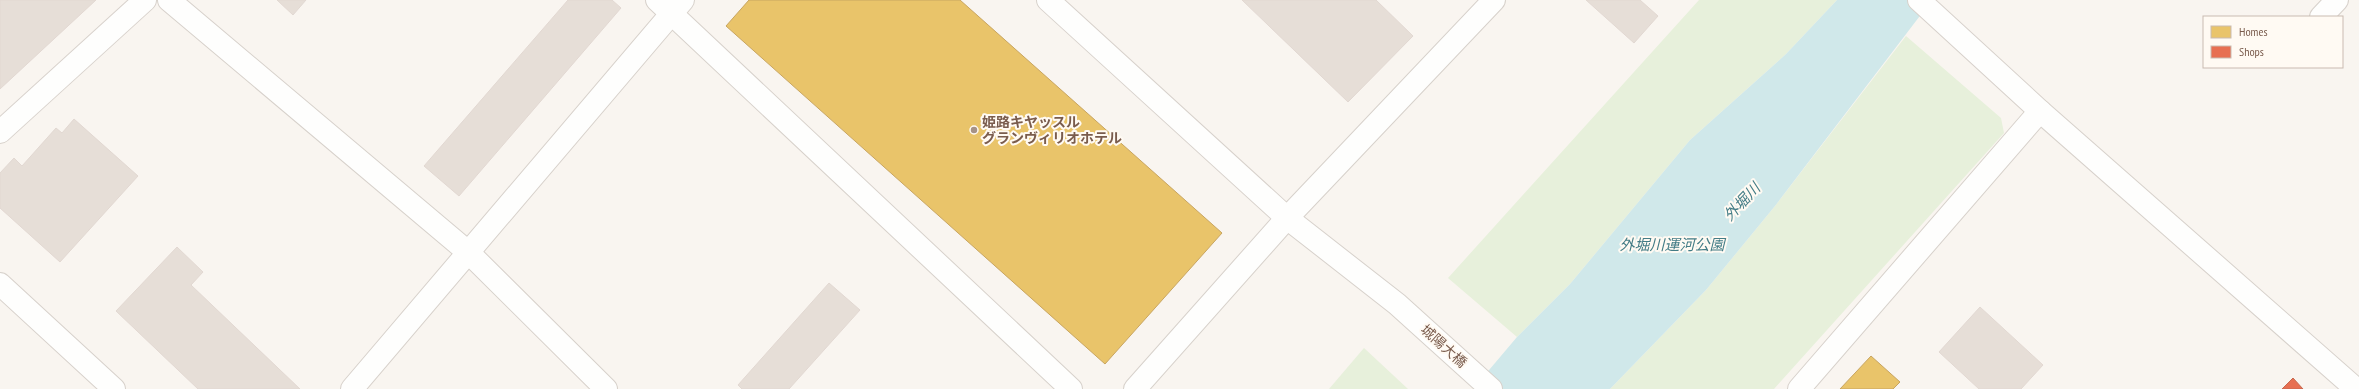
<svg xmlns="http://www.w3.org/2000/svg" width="2359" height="389" font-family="'PT Sans Narrow','Noto Sans JP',sans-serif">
  <rect width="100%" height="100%" fill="#f9f5f0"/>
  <g fill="#e7f0db">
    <path d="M1699,0h138l-51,54 -96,86 -120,144 -53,53 -69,-59z"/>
    <path d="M1906,36l95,82 3,15 -230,256h-164l96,-99 69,-84z"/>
    <path d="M1364,348l44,41h-79z"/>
  </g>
  <path fill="#d0e8ea" d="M1837,0h95l-157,206 -69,84 -96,99h-137l44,-52 53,-53 120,-144 96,-86z"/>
  <g fill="#e9c46a" stroke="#c8a561">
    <path d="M749,0h211l262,233 -117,131 -379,-338z"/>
    <path d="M1871,356l29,26 -7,7h-53z"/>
  </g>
  <path fill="#e76f51" stroke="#c66950" d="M2293,378l10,11h-21z"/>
  <g fill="#e6ded7" stroke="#e2d8d2">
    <path d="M0,0h96l-96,89z"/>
    <path d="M277,0h29l-13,15z"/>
    <path d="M568,0h44l9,8 -162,188 -35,-30z"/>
    <path d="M1242,0h134l37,36 -65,66z"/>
    <path d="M1586,0h54l18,16 -24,27z"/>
    <path d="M74,119l64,57 -78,86 -60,-54v-35l14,-15 8,8 34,-38 6,5z"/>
    <path d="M177,247l26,25 -12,13 109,104h-102l-82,-78z"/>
    <path d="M829,283l31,27 -71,79h-47l-4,-4z"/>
    <path d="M1980,307l63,58 -22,24h-42l-40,-37z"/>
  </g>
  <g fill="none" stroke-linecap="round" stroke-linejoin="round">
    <g stroke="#d7d1cb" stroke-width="24">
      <g id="minor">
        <path d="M169,0l300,253 137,136"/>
        <path d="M657,0l414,389"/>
        <path d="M1048,0l239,218 110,86 94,85"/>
        <path d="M1919,0l121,111 316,278"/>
        <path d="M2321,17l16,-17"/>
        <path d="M0,132l145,-132"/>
        <path d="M0,284l114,105"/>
        <path d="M352,389l331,-389"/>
        <path d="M1135,389l152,-171 207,-218"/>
        <path d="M1799,389l241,-278"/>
      </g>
    </g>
    <use href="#minor" stroke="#fefefd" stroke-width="22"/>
  </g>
  <circle fill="#a69286" stroke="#fffaf3" stroke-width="1.5" cx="974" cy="130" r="4"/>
  <g text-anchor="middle" stroke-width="4" stroke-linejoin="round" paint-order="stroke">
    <g font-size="14" font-weight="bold" fill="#7a5c4d" stroke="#fffaf3" text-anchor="start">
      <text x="982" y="127">姫路キヤッスル<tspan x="982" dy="16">グランヴィリオホテル</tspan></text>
    </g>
    <g font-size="14" fill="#7a5c4d" stroke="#fffaf3">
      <text transform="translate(1444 346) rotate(42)" y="5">城陽大橋</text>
    </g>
    <g font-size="15" font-style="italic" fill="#437c86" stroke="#fffaf3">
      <text transform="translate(1742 202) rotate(-47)" y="5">外堀川</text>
      <text x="1672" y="250">外堀川運河公園</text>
    </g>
  </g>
  <rect x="2203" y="16" width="140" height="52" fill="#fffaf3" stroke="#cabbb1"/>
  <rect x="2211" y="26" width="20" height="12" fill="#e9c46a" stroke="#cabbb1"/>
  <text x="2239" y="36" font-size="12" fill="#7a5c4d">Homes</text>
  <rect x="2211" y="46" width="20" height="12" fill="#e76f51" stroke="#cabbb1"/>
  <text x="2239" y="56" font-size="12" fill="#7a5c4d">Shops</text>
</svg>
